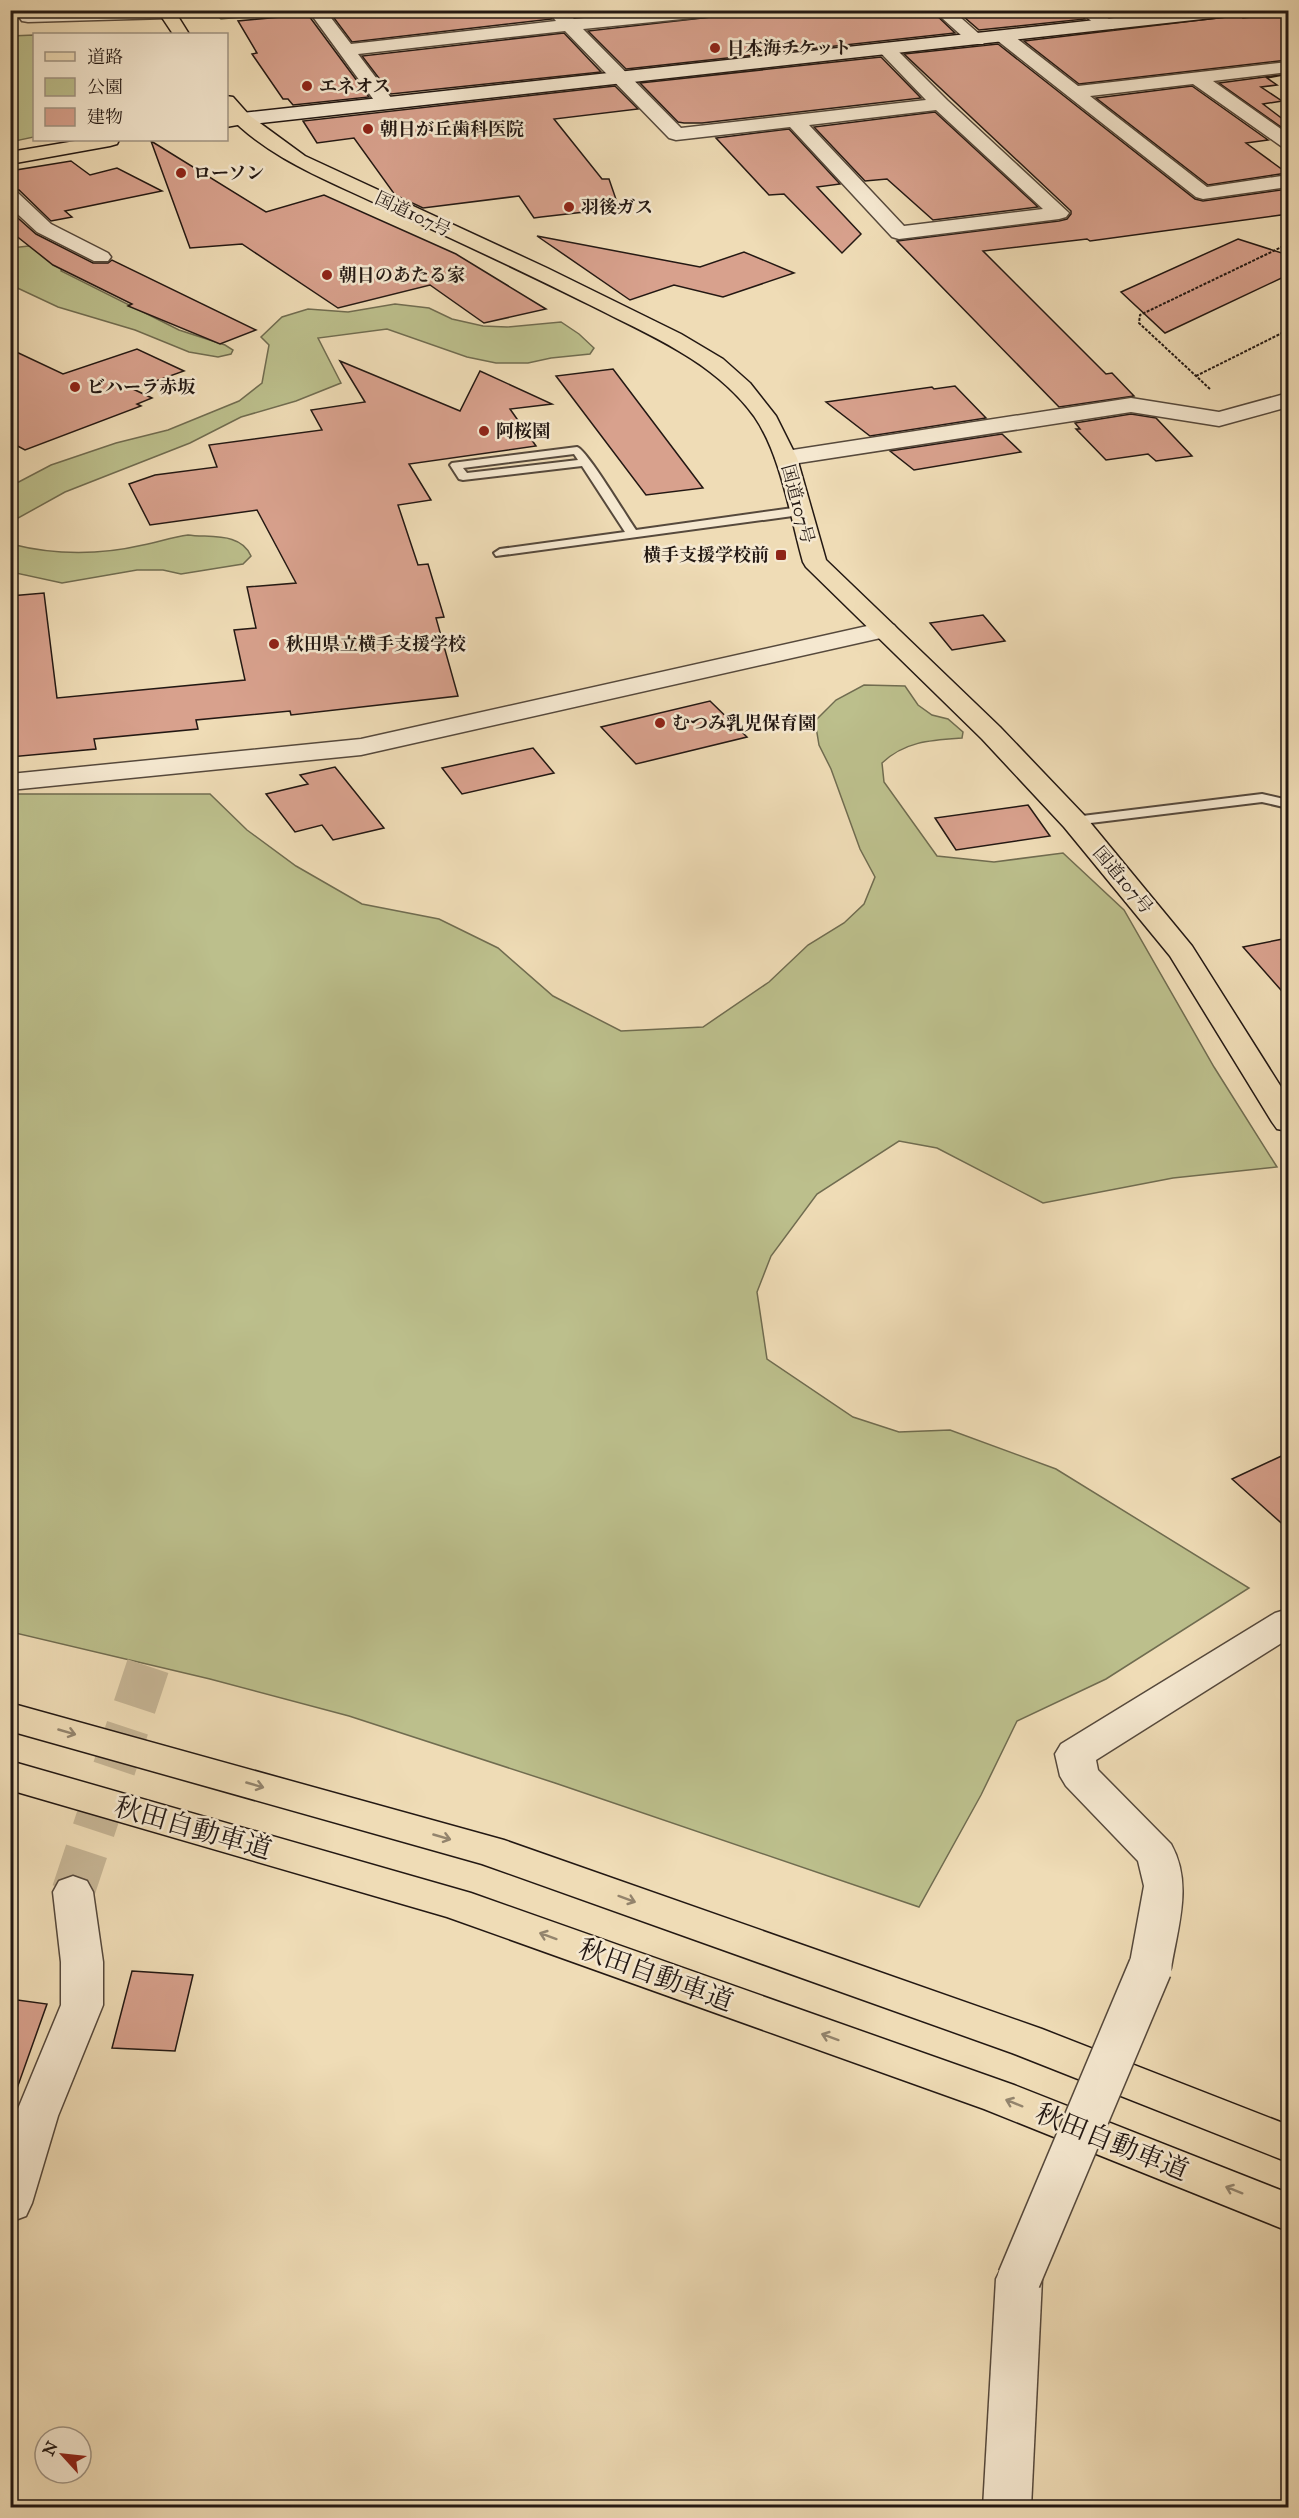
<svg xmlns="http://www.w3.org/2000/svg" width="1299" height="2518" font-family="'IM FELL Great Primer','Noto Serif JP',serif">
  <rect width="100%" height="100%" fill="#efdcb6"/>
  <filter id="stains"><feTurbulence type="fractalNoise" baseFrequency=".00333" numOctaves="4"/><feColorMatrix values="0 0 0 0 .2 0 0 0 0 .09 0 0 0 0 .02 0 0 0 .5 -.17"/></filter>
  <radialGradient id="worn" r=".72"><stop offset=".6" stop-color="#630" stop-opacity="0"/><stop offset="1" stop-color="#630" stop-opacity=".3"/></radialGradient>
  <g fill="#bcbf8c" stroke="#706c50" stroke-width="1.5">
    <path d="M213,11h89l-81,8z"/>
    <path d="M34,35v102l-19,4 -5,-10 1,-95z"/>
    <path d="M38,245l26,18 -3,8 118,59 46,15 8,5 -2,4 -13,3 -29,-5 -54,-22 -77,-23 -47,-22v-37z"/>
    <path d="M395,304l34,4 23,11 31,7 24,1 54,-5 18,12 15,14 -4,6 -39,4 -23,5h-32l-29,-6 -80,-28 -69,9 23,45 -45,18 -55,16 -51,26 -125,49 -54,30v-36l40,-21 65,-22 52,-13 71,-29 23,-18 7,-38 -8,-8 21,-20 26,-8 40,3z"/>
    <path d="M188,535c22,3 53,-3 63,21l-8,8 -62,10 -18,-4h-26l-75,13 -51,-11v-28c43,11 89,11 132,1 16,-3 29,-8 45,-10z"/>
    <path d="M864,685l41,1 13,19 14,10 16,4 15,13 -1,6c-30,2 -57,3 -80,25l2,19 53,74 57,6 69,-9 61,57 90,157 63,100 -104,11 -130,25 -106,-55 -38,-7 -82,53 -46,62 -14,36 10,67 86,58 46,15 51,-2 106,39 193,119 -143,91 -89,42 -36,74 -62,112 -364,-124 -206,-67 -139,-37 -199,-47v-838h199l37,36 49,36 66,38 77,15 59,29 55,48 68,35 82,-4 66,-45 39,-37 36,-22 20,-19 11,-27 -15,-28 -29,-80 -12,-24 -4,-24 21,-21z"/>
  </g>
  <g fill="#d8a18d" stroke="#231813" stroke-width="1.5">
    <path d="M328,10h217l7,9 -200,23z"/>
    <path d="M569,10h67l-61,7z"/>
    <path d="M772,10h159l24,23 -329,36 -38,-38z"/>
    <path d="M956,10h120l9,9 -106,11z"/>
    <path d="M1102,10h60l-53,6z"/>
    <path d="M306,12l63,85 -76,8 -5,-6h-5l-31,-45 5,-1 -19,-32 52,-5 -2,-3z"/>
    <path d="M1288,13v47l-209,24 -55,-43 219,-26v3z"/>
    <path d="M564,33l37,39 -210,22 -29,-38z"/>
    <path d="M998,44l197,155 8,2 85,-12v25l-198,27 -3,-2 -104,12 123,123 6,-1 22,23 -75,11 -162,-166 162,-20 8,-2 4,-5v-3l-167,-157z"/>
    <path d="M881,57l40,41 -219,25h-18l-6,-1 -38,-39z"/>
    <path d="M1288,74l-21,4 10,7 -16,2 21,14 -19,3 25,19v9l-69,-49z"/>
    <path d="M615,86l23,23 -84,10 48,60h7l10,29 -78,9 -7,1 -15,-22 -96,12 -28,-13 -41,-57 -37,5 -14,-22z"/>
    <path d="M1192,86l76,54 -22,3 41,30 -79,12 -112,-87z"/>
    <path d="M935,112l103,95 -105,13 -46,-41 -22,2 -51,-54z"/>
    <path d="M789,129l51,55 -23,3 44,47 -19,19 -58,-59 -15,1 -53,-57z"/>
    <path d="M151,141l115,71 58,-17 132,59 90,55 -62,14 -54,-38 -92,23 -96,-64 -52,4z"/>
    <path d="M71,161l19,14 27,-7 45,23 -97,20 7,6 -21,4 -32,-31 -9,-2v-17z"/>
    <path d="M10,211l26,23 57,29h15l4,-3 144,70 -36,14 -92,-38 4,-2 -79,-39 -43,-34z"/>
    <path d="M537,236l163,31 44,-15 50,21 -71,24 -49,-12 -44,15z"/>
    <path d="M1238,239l50,16v20l-123,58 -44,-41z"/>
    <path d="M10,349l53,25 74,-25 47,22 -51,18 19,9 -15,6 4,2 -116,44 -15,-8z"/>
    <path d="M340,361l120,50 20,-40 72,33 -42,5 26,37 -127,18 22,36 -33,5 20,60 10,-1 16,53 -8,1 22,78 -167,19 -1,-4 -94,9 2,9 -104,10 2,10 -86,8v-161l34,-3 13,105 188,-18 -11,-50 22,-2 -9,-41 49,-4 -39,-73 -107,15 -21,-41 26,-9 62,-8 -8,-22 113,-15 -11,-20 54,-8z"/>
    <path d="M613,369l90,119 -57,7 -90,-119z"/>
    <path d="M955,386l31,32 -116,18 -44,-34 106,-15 2,2z"/>
    <path d="M1131,414l25,4 36,38 -36,5 -8,-7 -42,6 -30,-31h4l-5,-6z"/>
    <path d="M1002,434l19,18 -107,18 -24,-19z"/>
    <path d="M983,615l22,26 -53,9 -22,-27z"/>
    <path d="M710,701l37,36 -111,27 -35,-37z"/>
    <path d="M533,748l21,25 -92,21 -20,-26z"/>
    <path d="M335,767l49,61 -51,12 -11,-15 -27,7 -29,-38 42,-10 -8,-9z"/>
    <path d="M1028,805l22,31 -94,14 -21,-32z"/>
    <path d="M1288,938v60l-45,-51z"/>
    <path d="M1288,1453v76l-56,-50z"/>
    <path d="M132,1971l61,4 -18,76 -63,-3z"/>
    <path d="M10,1999l37,5 -32,90 -5,-1z"/>
  </g>
  <g fill="none" stroke-linecap="round" stroke-linejoin="round">
    <path stroke="#c6b595" stroke-width="43" stroke-dasharray="43 22" stroke-linecap="butt" d="M73,1892l82,-247"/>
    <g stroke="#56493c" stroke-width="4">
      <g id="lane">
        <path d="M577,447c10,3 49,69 59,83l164,-23 6,4 -6,4 -304,41 -2,-3 6,-4 125,-17 -43,-66 -119,14 -4,-1 -9,-14 2,-2zM574,454l4,6 -111,13 -4,-5z"/>
        <path d="M1262,794l26,6v8l-26,-6 -188,23 -7,-4 7,-4z"/>
      </g>
    </g>
    <g stroke="#56493c" stroke-width="3">
      <g id="street">
        <path d="M73,10h101l2,3 -3,4 -6,1 -139,4 -6,-1 -3,-4 3,-4 6,-1z"/>
        <path d="M308,10h17l26,34 205,-23 -9,-11h18l9,9 90,-9h66l-8,5 -139,14 98,99 245,-28 -49,-51 3,-4h12l55,55 122,113 -3,4 -7,2 -160,20 -7,-2 -102,-110 -114,13 -7,-2 -104,-107 -207,23 37,49 -2,4h-14zM936,110l107,99 -139,17 -95,-101z"/>
        <path d="M933,10h19l34,30 -3,4h-12z"/>
        <path d="M1078,10h20l18,15 -3,4h-12z"/>
        <path d="M1004,32l6,1 68,53 210,-24v10l-75,9 75,53v14l-7,-2 -88,-62 -103,12 117,91 81,-12v12l-85,12 -7,-2 -198,-156 -3,-4 3,-4z"/>
        <path d="M10,190l7,2 34,32 57,29 3,4 -3,4h-14l-57,-29 -27,-25z"/>
        <path d="M1288,393v14l-69,19 -88,-14 -345,53 -8,-2 -3,-5 3,-5 8,-2 345,-53 88,14z"/>
        <path d="M885,622l9,3 4,5 -4,5 -533,120 -351,35v-16l351,-35z"/>
        <path d="M1288,1609v30l-192,121 2,10 73,74c22,39 7,82 0,124l-6,12 -15,4 -15,-4 -6,-12 15,-82 -6,-25 -72,-75 -6,-10 -5,-22 6,-10 214,-131z"/>
        <path d="M73,1876l14,5 6,11 10,70v43l-45,111 -26,87 -6,13 -16,6v-94l51,-123v-43l-8,-70 6,-11z"/>
        <path d="M1019,2259l16,6 7,14 -11,229h-48l13,-229 7,-14z"/>
      </g>
    </g>
    <g stroke="#231813" stroke-width="3">
      <path id="secondary" d="M1187,10h60l-8,5 -997,110 -7,-2 -2,-4 2,-4 7,-2z"/>
    </g>
    <g stroke="#231813" stroke-width="3">
      <g id="primary">
        <path d="M242,113l7,2 2,4 -2,4 -23,4v-12z"/>
        <path d="M81,140h38l-2,4 -7,2 -100,18v-12z"/>
      </g>
    </g>
    <g stroke="#231813" stroke-width="3">
      <g id="highway">
        <path d="M157,10h17l15,24h-16z"/>
        <path d="M226,96l7,1 16,18 56,41 242,112 134,66 42,25 27,24 26,33 21,42 29,102 174,167 84,88 108,131 96,152v33l-11,-2 -5,-7 -102,-166 -106,-129 -82,-88 -176,-172 -3,-5c-13,-46 -22,-107 -49,-146 -40,-55 -105,-81 -164,-111 -72,-36 -144,-69 -217,-103 -51,-24 -108,-46 -147,-89z"/>
        <path d="M10,1703l494,137 538,189 246,96v37l-276,-109 -530,-189 -472,-133z"/>
        <path d="M10,1761l461,132 543,192 274,108v38l-304,-122 -537,-192 -437,-127z"/>
      </g>
    </g>
    <g stroke="#231813" stroke-width="2" stroke-dasharray="3 1.5" stroke-linecap="butt">
      <path d="M1196,376l92,-46"/>
      <path d="M1210,389l-71,-66 1,-8 148,-71"/>
    </g>
    <use href="#lane" fill="#f5e8d0" fill-rule="evenodd"/>
    <use href="#street" fill="#f5e8d0" fill-rule="evenodd"/>
    <use href="#secondary" fill="#f5e8d0" fill-rule="evenodd"/>
    <use href="#primary" fill="#efdcb6" fill-rule="evenodd"/>
    <use href="#highway" fill="#efdcb6" fill-rule="evenodd"/>
    <g stroke="#56493c" stroke-width="46" stroke-linecap="butt">
      <path id="street-bridge" d="M1019,2279l131,-311"/>
    </g>
    <use href="#street-bridge" stroke="#f5e8d0" stroke-width="43"/>
  </g>
  <defs><path id="oneway-shaft" d="M-6 0H5M1.5-3L5.5 0L1.5 3" fill="none" stroke-width="1.6" stroke-linecap="round" stroke-linejoin="round" transform="scale(1.5)"/></defs>
  <g stroke="#93846d">
    <use href="#oneway-shaft" transform="translate(67 1732) rotate(16)"/>
    <use href="#oneway-shaft" transform="translate(255 1785) rotate(16)"/>
    <use href="#oneway-shaft" transform="translate(442 1837) rotate(16)"/>
    <use href="#oneway-shaft" transform="translate(627 1899) rotate(20)"/>
    <use href="#oneway-shaft" transform="translate(548 1936) rotate(-160)"/>
    <use href="#oneway-shaft" transform="translate(830 2037) rotate(-160)"/>
    <use href="#oneway-shaft" transform="translate(1014 2103) rotate(-158)"/>
    <use href="#oneway-shaft" transform="translate(1234 2190) rotate(-158)"/>
  </g>
  <g fill="#8f2418" stroke="#f5e8d0" stroke-width="2">
    <circle cx="715" cy="48" r="6"/>
    <circle cx="307" cy="86" r="6"/>
    <circle cx="368" cy="129" r="6"/>
    <circle cx="181" cy="173" r="6"/>
    <circle cx="569" cy="207" r="6"/>
    <circle cx="327" cy="275" r="6"/>
    <circle cx="75" cy="387" r="6"/>
    <circle cx="484" cy="431" r="6"/>
    <rect x="775" y="549" width="12" height="12" rx="3"/>
    <circle cx="274" cy="644" r="6"/>
    <circle cx="660" cy="723" r="6"/>
  </g>
  <g text-anchor="middle" stroke-width="5" stroke-linejoin="round" paint-order="stroke">
    <g font-size="18" font-weight="bold" fill="#231813" stroke="#f5e8d0" text-anchor="start">
      <text x="727" y="54">日本海チケット</text>
      <text x="319" y="92">エネオス</text>
      <text x="380" y="135">朝日が丘歯科医院</text>
      <text x="193" y="179">ローソン</text>
      <text x="581" y="213">羽後ガス</text>
      <text x="339" y="281">朝日のあたる家</text>
      <text x="87" y="393">ビハーラ赤坂</text>
      <text x="496" y="437">阿桜園</text>
      <text x="769" y="561" text-anchor="end">横手支援学校前</text>
      <text x="286" y="650">秋田県立横手支援学校</text>
      <text x="672" y="729">むつみ乳児保育園</text>
    </g>
    <g font-size="18" fill="#231813" stroke="#f5e8d0">
      <text transform="translate(413 214) rotate(25)" y="6">国道107号</text>
      <text transform="translate(798 504) rotate(75)" y="6">国道107号</text>
      <text transform="translate(1123 880) rotate(50)" y="6">国道107号</text>
    </g>
    <g font-size="27" fill="#231813" stroke="#f5e8d0">
      <text transform="translate(193 1828) rotate(16)" y="9">秋田自動車道</text>
      <text transform="translate(656 1975) rotate(20)" y="9">秋田自動車道</text>
      <text transform="translate(1112 2142) rotate(22)" y="9">秋田自動車道</text>
    </g>
  </g>
  <rect width="1299" height="2518" fill="none" stroke="#efdcb6" stroke-width="36"/>
  <rect x="12" y="12" width="1275" height="2494" fill="none" stroke="#231813" stroke-width="3"/>
  <rect x="18" y="18" width="1263" height="2482" fill="none" stroke="#231813" stroke-width="1.5"/>
  <rect x="33" y="33" width="195" height="108" fill="#f5e8d0" stroke="#a19584" stroke-width="1.5"/>
  <rect x="45" y="52" width="30" height="9" fill="#efdcb6" stroke="#a19584" stroke-width="1.5"/>
  <text x="87" y="63" font-size="18" fill="#231813">道路</text>
  <rect x="45" y="78" width="30" height="18" fill="#bcbf8c" stroke="#a19584" stroke-width="1.5"/>
  <text x="87" y="93" font-size="18" fill="#231813">公園</text>
  <rect x="45" y="108" width="30" height="18" fill="#d8a18d" stroke="#a19584" stroke-width="1.5"/>
  <text x="87" y="123" font-size="18" fill="#231813">建物</text>
  <g transform="translate(63 2455) rotate(297)"><circle r="28" fill="#f5e8d0" stroke="#a19584" stroke-width="1.5"/>
  <path d="M0-4.5L10 22L0 15L-10 22Z" fill="#8f2418"/>
  <text y="-9" font-size="16" font-weight="bold" text-anchor="middle" fill="#231813">N</text>
  </g>
  <rect width="100%" height="100%" filter="url(#stains)"/>
  <rect width="100%" height="100%" fill="url(#worn)"/>
</svg>
